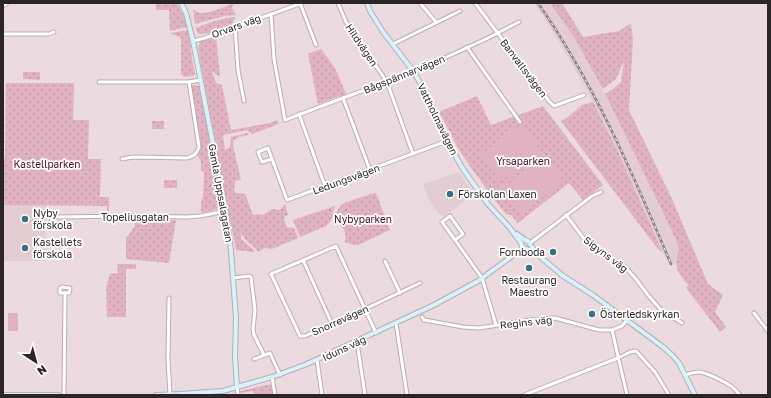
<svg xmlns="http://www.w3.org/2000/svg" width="771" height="398" font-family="'Golos Text',sans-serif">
  <defs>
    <pattern id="green-dots" width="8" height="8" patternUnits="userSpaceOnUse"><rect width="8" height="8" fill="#e1b3c2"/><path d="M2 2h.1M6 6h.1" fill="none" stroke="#c19aa7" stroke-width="1.8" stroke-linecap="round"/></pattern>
  </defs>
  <rect width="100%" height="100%" fill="#ebdadf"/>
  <g fill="#e4ccd3">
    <path d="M534,3h16l24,34 35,65 51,104 19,41 -3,16 -6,3 -7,-13 -43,-97 -27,-54 -24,-43 -21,-35z"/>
    <path d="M459,172l15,22 -29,22 -5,-1 -11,-14 -6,-17z"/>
    <rect x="3" y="205" width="43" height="56"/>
  </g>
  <g fill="url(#green-dots)">
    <path d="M156,3h21l8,16 2,8 -17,4 -1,-21h-13z"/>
    <path d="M230,3h4l-2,5 4,7 -12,1 -29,8 -2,-14 7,3 10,-1 20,-7z"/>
    <path d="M550,3h12l21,34 36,-6 12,-8 2,18 -4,69 44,91 35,83 15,11 -8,17 11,15 -6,5 -34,-44 2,-3 -10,-13 -2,-9 3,-16 -19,-41 -55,-112 8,-5 8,-7 3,-21 -8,18 -12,9h-2l-28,-51z"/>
    <path d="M235,17l-3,8 -21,8 -12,1 -2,-2 -1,-4c12,-5 26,-10 39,-11z"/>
    <path d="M189,30c0,7 1,13 2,20 1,8 2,15 4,23l-2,3 -9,1 -3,-3v-36l-11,-5z"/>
    <path d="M216,36l4,41 -8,-6 4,12 6,2 9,45 39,-7 7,-3 2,4 -27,10 -5,-4 -24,5 2,15 5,-3 1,-10 17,-4 1,2 -10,2 -6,4v4l8,35 -6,1 -1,10 3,2 8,1 8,21 5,-1 5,1 9,-6 8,1 5,-6 3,11 -3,1 -1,3 3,8 7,1 4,10 -26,11 -7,-1 -7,4c-5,-8 -14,-11 -17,-20v7l13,11v2l-18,-2 -38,-201 2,-7z"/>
    <path d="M321,49l14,19 11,26 -28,10 -10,-50z"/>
    <path d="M23,72h17v8l-17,-1z"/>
    <path d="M6,83h68l-1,37h16l-1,39h13l-1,38h9v14h-2v-5l-104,-1v-46h2z"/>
    <path d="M192,85h4l4,2 1,5 20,112v2l-4,3 -14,4 -2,-1v-9l2,-6 1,-25 -3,-2v-8l-3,-6 3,-11 -10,-57z"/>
    <path d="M477,96l14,29 52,-19 60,79 -20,15 -14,-17 -51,40 -7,-8 -5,-1 -13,-16 -24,-33 -11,-17 -19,-36z"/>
    <path d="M593,102l27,54 43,97 -6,-5 -96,-127 7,-4 14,-12z"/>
    <rect x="152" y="121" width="12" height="8"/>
    <rect x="164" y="180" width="13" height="8"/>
    <path d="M374,193h2l14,37 -32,15h-5l-8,-3c2,-13 -2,-15 -12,-21 3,-7 5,-14 11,-18z"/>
    <path d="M335,206l-4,15 -5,5 -26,11 -7,-17z"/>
    <path d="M135,220h41l-7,43 -43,-4v-21l9,-12z"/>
    <path d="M117,264h19v5h-10v48h-19l-1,-29 4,-14 8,-1z"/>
    <path d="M271,384l2,11h-19l-1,-4 -12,2 -1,-2z"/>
  </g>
  <g fill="#e1b3c2">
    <path d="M522,124l20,27 -42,31 -20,-27z"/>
    <path d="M545,156l19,25 -42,31 -19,-25z"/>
    <rect x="8" y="313" width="10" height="18"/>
  </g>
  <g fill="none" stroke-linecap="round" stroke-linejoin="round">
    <g stroke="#bcacb1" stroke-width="5">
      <g id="street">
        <path d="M300,3l16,42"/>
        <path d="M338,3l8,19 41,60 26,72"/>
        <path d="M420,3l16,19"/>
        <path d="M475,3l74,98 5,5 30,-11"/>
        <path d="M3,6l4,-3"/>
        <path d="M271,14l3,45 11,61 58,-22 71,-26 72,-33 33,-17"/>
        <path d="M235,27l3,43 6,31"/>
        <path d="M3,34h46l5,-2"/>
        <path d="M193,41l12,-3 97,-35"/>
        <path d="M393,44l67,-33"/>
        <path d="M467,47l53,75"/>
        <path d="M99,82h90l12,-2"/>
        <path d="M343,98l27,72"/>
        <path d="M299,114l26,72"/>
        <path d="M122,159l11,-2 54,1c6,-1 10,-4 12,-11l-10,-65"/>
        <path d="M272,159l-10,3 -4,-10 10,-4 19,52 160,-59"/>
        <path d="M566,215l19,25 40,27 11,12 12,16 13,15 21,13"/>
        <path d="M49,226l3,-7 4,-2 75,-1 56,1 13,-1 26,-5"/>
        <path d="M455,240l-13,-18 8,-6 13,18 -8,6 27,38 14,47"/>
        <path d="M530,243l62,-47 9,-4"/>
        <path d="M303,260l29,64"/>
        <path d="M385,261l15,32"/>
        <path d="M233,278l16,-2 2,1 4,33 -2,19 1,6 10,20"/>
        <path d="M62,287l8,1 -1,5h-9v-5z"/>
        <path d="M169,298l-1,61 2,36"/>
        <path d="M754,313l14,18"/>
        <path d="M422,317l2,3 39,7 16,1 52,-8 24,-2 44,12h13l10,-4 5,-6"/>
        <path d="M396,323l11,72"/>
        <path d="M612,330l15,65"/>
        <path d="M376,333l-40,-87 -65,28 29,62h5l60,-27 55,-26"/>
        <path d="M357,342l8,53"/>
        <path d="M254,359l16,-6 10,22"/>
        <path d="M317,360l5,35"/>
        <path d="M685,375c4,-1 9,-3 13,-3 8,0 25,9 33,14 3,2 6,6 9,9"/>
        <path d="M272,377l3,18"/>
        <path d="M237,387l1,8"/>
        <path d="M64,395l1,-102"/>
        <path d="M524,395l94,-37 12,-6 6,-1 19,21 14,23"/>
      </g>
    </g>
    <g stroke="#bcacb1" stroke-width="6">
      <g id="secondary">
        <path d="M181,3l5,10 7,28 33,170 5,40 5,67 -1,38 2,31"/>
        <path d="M367,3l3,8 13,21 31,40 10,18 23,51 16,28 24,34 23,25 11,15"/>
        <path d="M517,234l8,6 3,1 4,6 5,7 26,22 30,19 70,52 9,8 7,8 16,32"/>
        <path d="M521,243l1,3 1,2 4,1 8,4"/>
        <path d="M3,395h55"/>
        <path d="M156,395l24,-1 43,-3 49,-14 35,-13 127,-59 44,-24 37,-27 10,-5"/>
      </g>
    </g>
    <use href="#street" stroke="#fff" stroke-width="3"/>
    <use href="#secondary" stroke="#d5f2fe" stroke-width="4"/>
    <g stroke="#8d8185" stroke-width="2.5">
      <path id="rail" d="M538,3c56,80 95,171 133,261"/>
    </g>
    <use href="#rail" stroke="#fff" stroke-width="1" stroke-dasharray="3" stroke-linecap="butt"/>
  </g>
  <g fill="#367189" stroke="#fff" stroke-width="1.5">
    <circle cx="450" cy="194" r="4"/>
    <circle cx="25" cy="219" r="4"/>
    <circle cx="25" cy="248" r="4"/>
    <circle cx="553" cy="252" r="4"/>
    <circle cx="529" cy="268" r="4"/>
    <circle cx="592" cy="314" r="4"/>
  </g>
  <g text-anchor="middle" stroke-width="3.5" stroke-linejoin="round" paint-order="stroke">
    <g font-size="10" fill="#2b2527" stroke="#fff">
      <text transform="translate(236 26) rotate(-20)" y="4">Orvars väg</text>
      <text transform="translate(362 45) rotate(56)" y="4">Hildvägen</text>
      <text transform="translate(524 68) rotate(53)" y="4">Banvallsvägen</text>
      <text transform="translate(404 74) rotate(-22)" y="4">Bågspännarvägen</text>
      <text transform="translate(438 119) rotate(64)" y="4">Vattholmavägen</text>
      <text transform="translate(346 179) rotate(-20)" y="4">Ledungsvägen</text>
      <text transform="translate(221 193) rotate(80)" y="4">Gamla Uppsalagatan</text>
      <text x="135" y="221">Topeliusgatan</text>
      <text transform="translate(606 254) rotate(37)" y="4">Sigyns väg</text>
      <text transform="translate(340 320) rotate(-24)" y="4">Snorrevägen</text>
      <text transform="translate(526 322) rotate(-6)" y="4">Regins väg</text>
      <text transform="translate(344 348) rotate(-25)" y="4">Iduns väg</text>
    </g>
    <g font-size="10" fill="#4c0b2a" stroke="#fff">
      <text x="523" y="165">Yrsaparken</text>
      <text x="47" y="168">Kastellparken</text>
      <text x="363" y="223">Nybyparken</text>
    </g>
    <g font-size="10" fill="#2b2527" stroke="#fff" text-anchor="start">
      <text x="458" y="198">Förskolan Laxen</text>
      <text x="33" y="217">Nyby<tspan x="33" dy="12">förskola</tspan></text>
      <text x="33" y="246">Kastellets<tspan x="33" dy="12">förskola</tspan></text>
      <text x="545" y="256" text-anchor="end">Fornboda</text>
      <text x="529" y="284" text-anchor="middle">Restaurang<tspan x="529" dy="12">Maestro</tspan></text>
      <text x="600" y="318">Österledskyrkan</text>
    </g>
  </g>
  <rect width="771" height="398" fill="none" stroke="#2b2527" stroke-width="8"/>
  <g transform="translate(36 362) rotate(144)" stroke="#ffffff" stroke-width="3" paint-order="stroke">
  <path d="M0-3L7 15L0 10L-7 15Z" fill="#2b2527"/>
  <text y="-6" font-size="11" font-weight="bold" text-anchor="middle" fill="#2b2527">N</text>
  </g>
</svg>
